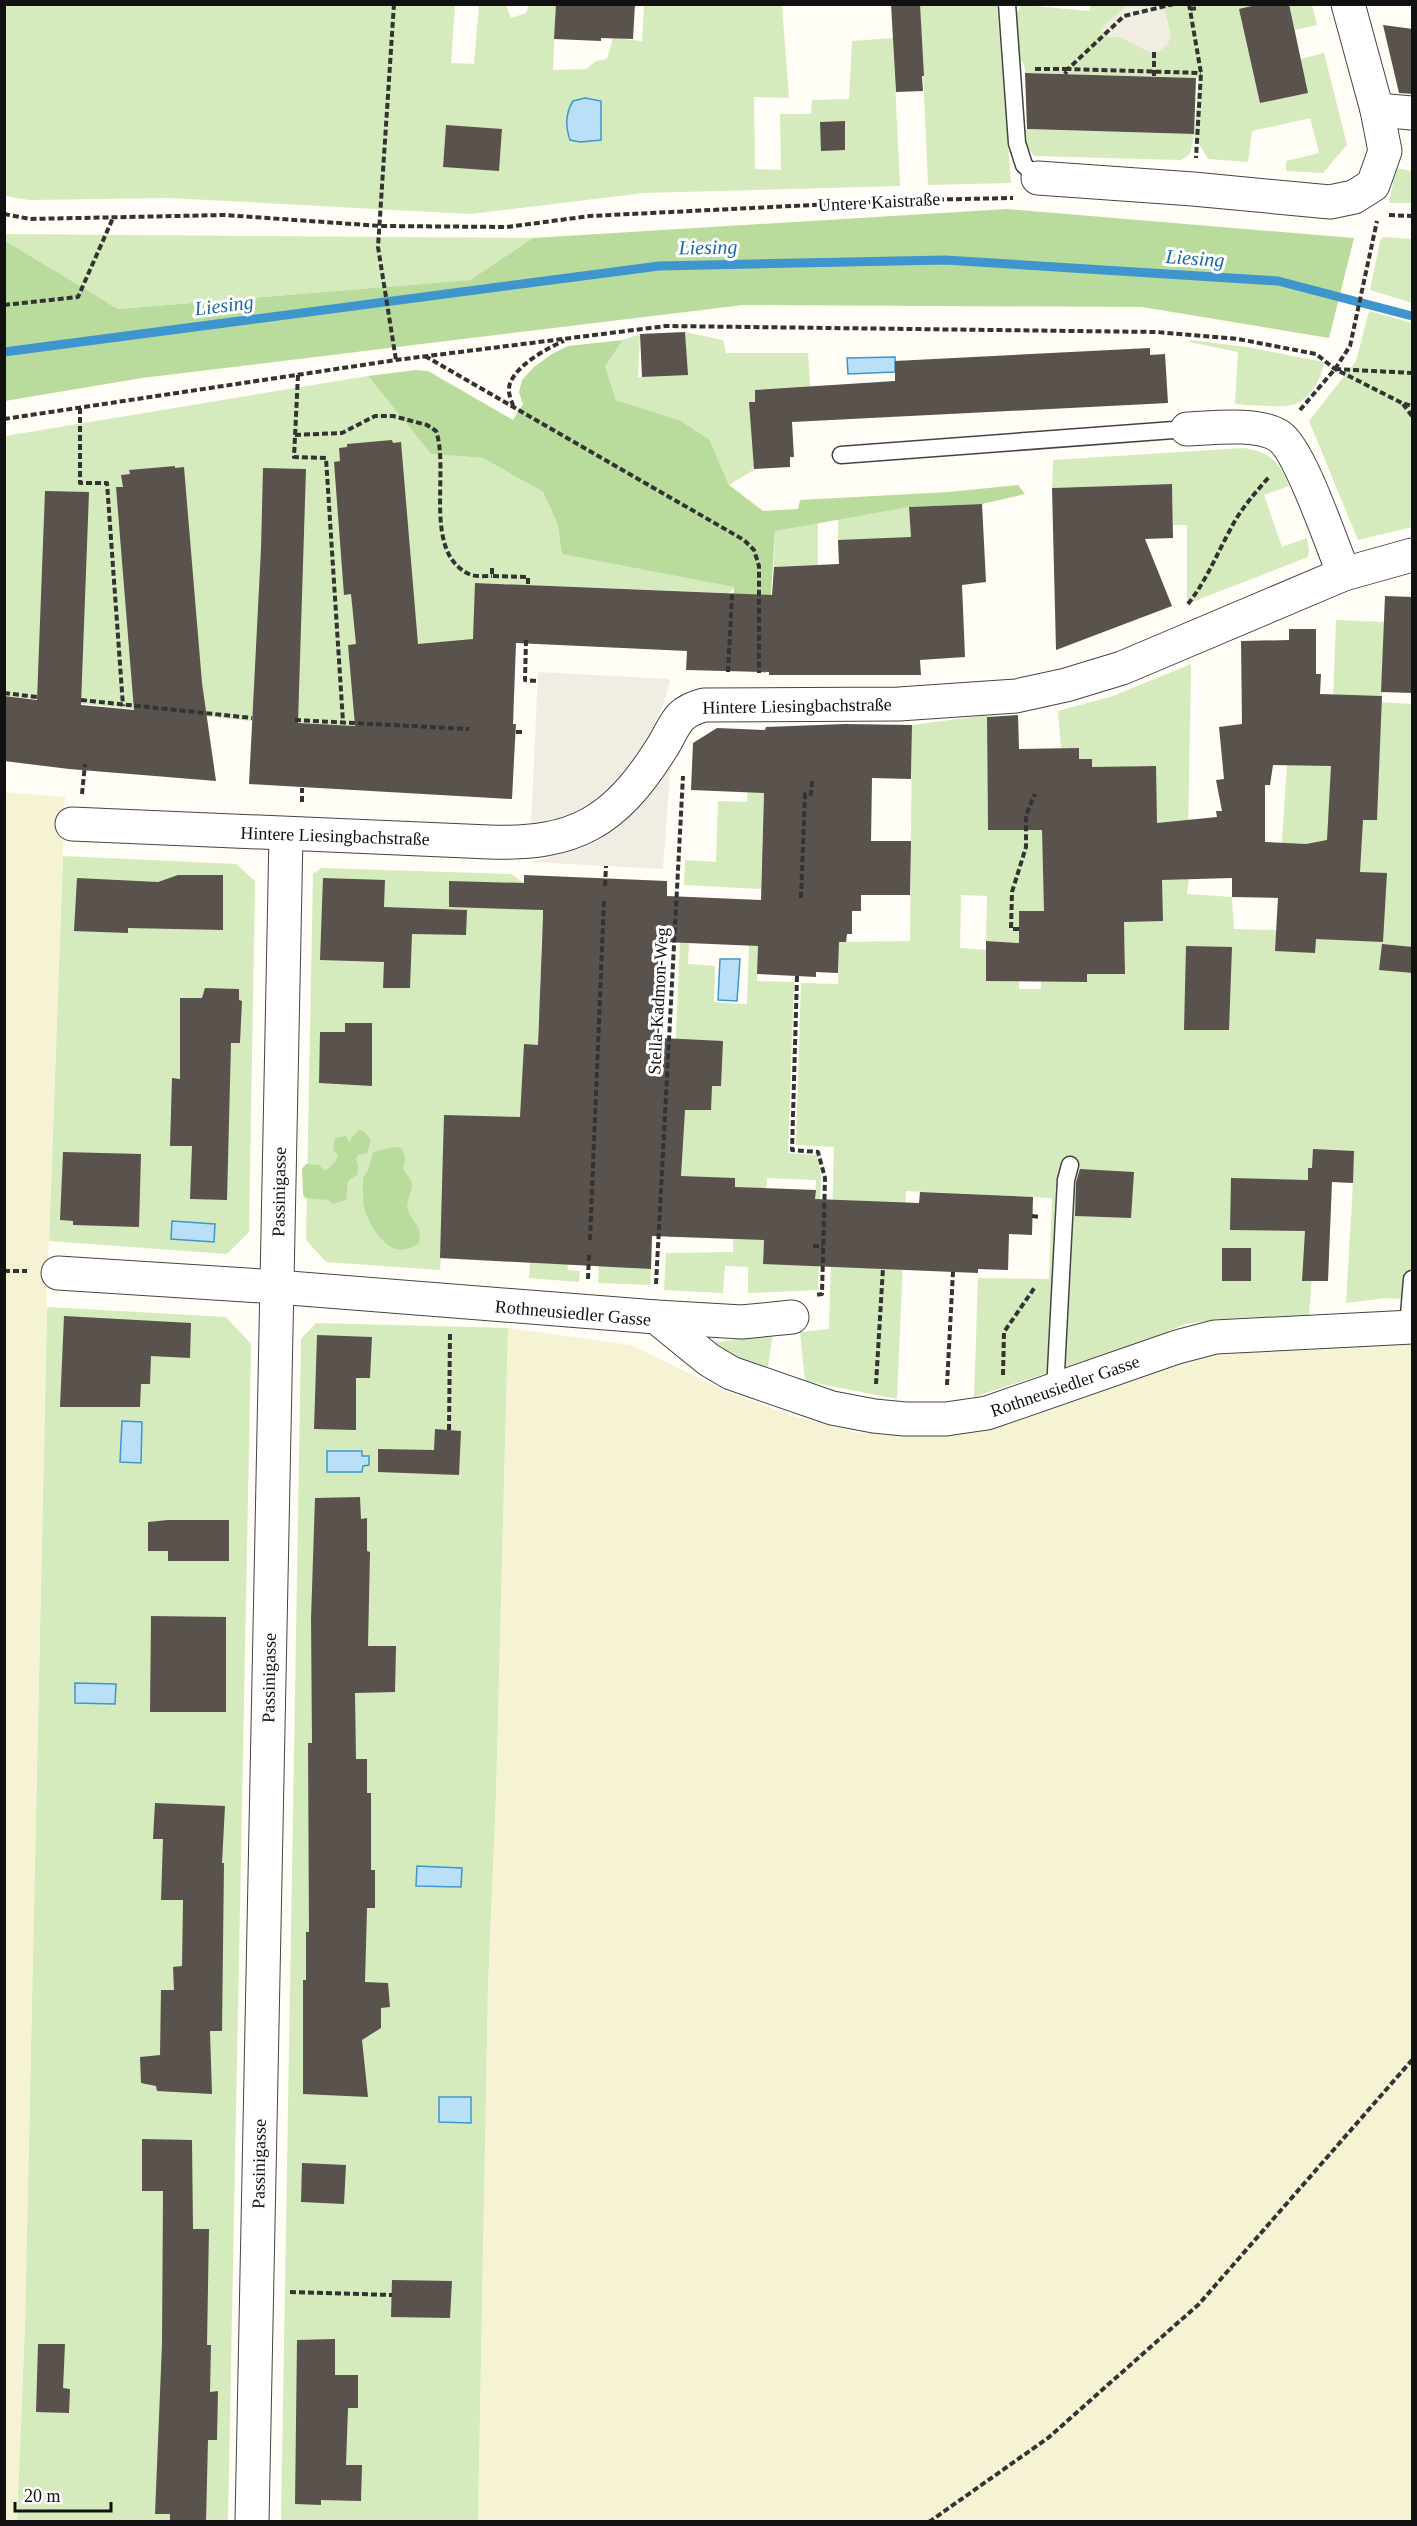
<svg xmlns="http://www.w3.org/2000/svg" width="1417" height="2526" font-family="Georgia,serif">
  <rect width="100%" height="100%" fill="#fffdf5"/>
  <g fill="#f6f3d4">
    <path d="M4,792l61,5 -18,493 -22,1036 -8,196 -13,-1z"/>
    <path d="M508,1328l123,17 92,45 66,25 65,17 51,4 64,-4 246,-82 197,-11v1182l-934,1 10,-537 8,-189z"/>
  </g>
  <g fill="#d5ebbd" fill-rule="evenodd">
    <path d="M1090,4l170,1 -20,4 20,94 48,-10 -7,-34 23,-6 23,92 -24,28 -37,-2v-10l33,-8 -9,-35 -58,13 -4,31 -40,-3 -14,-24 -4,19 -9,6 -147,-4 -10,-15 -1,-12 171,5 5,-56 -174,-5c0,-11 -2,-8 -6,-17 -5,-15 -8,-40 3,-51l68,6z"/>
    <path d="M4,5h451l-4,58 23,1 5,-59h27l5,13 15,-5 3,-8h27l-3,65 33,-1 10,-8 11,-2 6,-21 29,3 2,-36h138l7,93 -35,-1 1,72 26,1 -1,-56h31l1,-14 37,-1 3,-58 41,-3 7,148 -256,7 -174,21 -301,-16 -140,2 -24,-4zM446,126l56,4 -2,29 -28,-2 -1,12 -28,-2z"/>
    <path d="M920,5h77l14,178 -83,2z"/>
    <path d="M1289,5h23l5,20 -22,5z"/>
    <path d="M1412,165v38h-23l7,-35 15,3z"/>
    <path d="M5,234l528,4 -63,42 -352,29 -113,-67z"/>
    <path d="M1383,237l29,2v64l-42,-13 10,-49z"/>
    <path d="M1369,311l43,12v204l-54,13 -49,-119 47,-60z"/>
    <path d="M685,332l38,8 3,13h82l3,46 -26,-10 -30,1 -2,70 2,9 -26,16 -20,-46 -30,-19 -63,-20 -11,-34 18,-26 17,-6 -2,43 49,-3z"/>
    <path d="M1191,340l55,7 78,15c-2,17 -14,38 -32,43 -11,3 -44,0 -57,-1l3,-52 -49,-10z"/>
    <path d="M368,376l63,78 52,4 60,34 15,33 5,29 172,33 -6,6 -253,-10 -7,150 -218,-12 -246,-25v-260z"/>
    <path d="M1244,448c25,4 37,14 45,38l-25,9 18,52 25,-9 2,12 -1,7 -121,47v-79h-14l-1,-41 -120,4 1,-28z"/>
    <path d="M909,507l6,83 -77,-50v-21z"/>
    <path d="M818,522v43l-44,2 1,-36z"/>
    <path d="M1336,620l48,2 -2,80 30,2v596l-26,-2 -40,5 7,-120 -34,-2 -10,134 -89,4 -36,5 -36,16 -174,57 4,-119 71,1 3,-81 -146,-7 -9,208 -92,-18 -5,-49 29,-3 5,-182 -38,-2 5,-162 37,1 1,-42 71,-1 2,-216 75,-10 1,115h32l-1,-35 60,-36 -1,-11h-17l-3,-37 55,-15 78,-32 -3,173 -34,1 2,-72h-23l27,114 29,-1 -2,15 45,3 2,32 42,1 11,-165 44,-8zM961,895l26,1 -1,45 33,2 1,-32h22v12l82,-1 1,51 -38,1v8h-26l-1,-3 -19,-1v11h-22v-8h-33v-31l-26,-2z"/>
    <path d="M748,786l16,1 -3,102 -77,-4 1,-25 31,2 2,-61 29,1z"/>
    <path d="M63,856l173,8 19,17 -6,351 -22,22 -178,-13z"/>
    <path d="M321,868l190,6 33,23 -1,20 21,1 -22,17 -1,21 21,2 -22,17v21l21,1 -1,20 -21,-1 -1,21 30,233 12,1 -1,11 -50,-4 1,-15 -89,-5 -1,12 -114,-8 -20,-22 7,-366z"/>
    <path d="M680,942l9,1 -1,21 27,2 -1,36 33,2 2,-58h9l-1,35 37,1 -6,171 29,2 4,22 -2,57 -6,-1 3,-53 -49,-2 -4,85 56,-3 -1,30 -70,3v-26l-23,-1 -2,27 -59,-3 2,-37 67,-1v-13l-66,-2z"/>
    <path d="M599,1265l52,4 -1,16 -52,-2z"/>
    <path d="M47,1307l179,10 25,27 -23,1177 -211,1 8,-196z"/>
    <path d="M316,1323l192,5 -12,468 -8,189 -10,536 -197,1 20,-1183z"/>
    <path d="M773,1333l-6,40 -51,-23 -3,-7z"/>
  </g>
  <g fill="#b9dc9c">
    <path d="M1007,209l347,29 -25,100 -187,-31 -399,-2 -601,73 -137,23v-160l113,68 352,-29 63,-42z"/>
    <path d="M623,340l-18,26 11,34 63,20 30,19 20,46 34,26 35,-2 2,-9 149,-8 69,-7 7,9 -43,10 -73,3 -134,24 -9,142 -34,-3 2,-83 -172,-33 -4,-29 -15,-33 -60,-34 -52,-4 -63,-78 48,-6 12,1 85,49 10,-16 -4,-12 3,-12 12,-13 18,-13 16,-8z"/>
    <path d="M359,1130l6,2 6,8 -4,13 -9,2 -2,4 2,6 -1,10 -9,6 -2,19 -13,4 -5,-4 -23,-2 -2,-4 -1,-25 4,-5 13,1 6,6 10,-9 3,-7 -5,-5 2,-12 11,-2 4,8 1,-6z"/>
    <path d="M393,1147l8,1c6,9 4,12 2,21 2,4 7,8 8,12 4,10 -8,21 -2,32 6,14 13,10 10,30 -25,19 -42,-6 -52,-27 -5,-10 -4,-26 -4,-38 7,-8 6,-17 11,-26z"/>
  </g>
  <g fill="#f1ede2">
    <path d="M1127,5h15l1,2 20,-2 8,29 -3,10 -10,8h-9l-29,-15h-12l-8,-7z"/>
    <path d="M538,672l132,7 -5,22 -22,47 -12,18 -30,33 -34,20 -36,6z"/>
    <path d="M671,759l-8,110 -132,-7 42,-12 28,-12 19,-15z"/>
  </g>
  <g fill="#b9e0f7" stroke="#3f96cf" stroke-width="1.5">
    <path d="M585,98l16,3v39l-21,2 -10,-2c-5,-14 -5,-26 3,-39z"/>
    <path d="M895,357v15l-47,2 -1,-16z"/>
    <path d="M720,959h20l-3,42 -19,-1z"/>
    <path d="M172,1221l43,3 -1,18 -43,-3z"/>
    <path d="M122,1421l20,1 -1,41 -21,-1z"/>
    <path d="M327,1451h35v5h7v9l-6,1 -1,6h-35z"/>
    <path d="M75,1683l41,1 -1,20 -40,-1z"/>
    <path d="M417,1866l45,2 -1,19 -45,-1z"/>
    <path d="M439,2097h32v26l-32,-1z"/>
  </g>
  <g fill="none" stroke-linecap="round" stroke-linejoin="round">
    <path stroke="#3f96cf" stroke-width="9" d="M4,352l655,-86 286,-6 333,21 134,35"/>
  </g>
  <g fill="#5a524d" fill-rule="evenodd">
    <path d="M556,4h79l-2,35 -32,-1v3l-47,-2z"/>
    <path d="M891,4h29l4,72h-2l1,15 -27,1z"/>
    <path d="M1260,4h29l19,89 -48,10 -21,-94z"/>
    <path d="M1383,25l30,4v65l-14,-1z"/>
    <path d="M1025,73l171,5 -2,56 -167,-5z"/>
    <path d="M845,121v29l-24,1 -1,-29z"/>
    <path d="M446,125l56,4 -3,42 -56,-4z"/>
    <path d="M685,332l3,43 -46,2 -2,-43z"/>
    <path d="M1150,348v7l15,-1 3,49 -376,19 2,35h-4v10l-36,2 -5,-67h6v-12l140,-9v-20z"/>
    <path d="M392,440l1,3 8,-1 17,202 55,-5 2,-56 297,12 2,-28 65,-3 -1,-24 73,-3 -2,-30 73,-3 4,78 -24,3 3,72 -45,3 1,15h-152v-3l-83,-2 1,-19 -171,-8 -3,81h3l-1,17 -3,58 -263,-15 12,-235 2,-81 43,1 -8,254 57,3 -7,-81 8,-1 -5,-50 -7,1 -10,-133 6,-1 -1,-13 8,-1v-3z"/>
    <path d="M175,466v2l9,-1 18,216 14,98 -147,-12 -65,-8v-65l33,4 8,-209 44,1 -8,213 53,5 -18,-223h7l-2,-12 9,-1 -1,-4z"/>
    <path d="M1172,484l1,54 -28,1 27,67 -116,44 -4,-162z"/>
    <path d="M1385,596l28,1v96l-32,-1z"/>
    <path d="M1289,629h27v45h5l-1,20 62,2 -5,124h-14l-3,52 27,1 -4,69 -67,-3 -1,14 -40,-2 3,-53 -46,-1v-19l-70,2 1,41 -39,1 1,52h-38v8l-101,-1v-40l33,2v-32h25l-2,-81h-54l-1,-113 31,-2 1,34 60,-1v11h13v8l64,-1 1,57 60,-6 -1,-6h6l-6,-31 8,-1 -5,-52 23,-3 -1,-83 48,-1zM1273,765l58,1 -4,74 -21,4 -41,-2v-57h5z"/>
    <path d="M845,724l67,1 -1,54 -39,-1 -1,63h40l-1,54h-49v16h-9v23h-5l-1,8h-7l-1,31 -22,-1v5l-59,-3 1,-28 -93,-4 -4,96 62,3 -2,45h-9l-1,24h-26l-4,66 54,2v9l81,3 -1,9 104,4 1,-11 113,5 -1,38 -23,-1 -1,36 -30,-1v4l-215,-9 1,-24 -112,-4 -1,33 -211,-11 4,-143 76,2 4,-73 14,1 5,-128v-7l-94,-3v-26l75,2v-8l143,6v15l94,4 3,-107 -73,-3 2,-47 24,-15 48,2 1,-3z"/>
    <path d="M178,875h45v55l-95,-2v5l-54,-2 3,-53 81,4z"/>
    <path d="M323,878l62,2 -1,27 83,3 -1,25 -54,-1 -2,54h-27l1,-26 -64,-2z"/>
    <path d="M1382,944l31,3v26l-34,-3z"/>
    <path d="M1186,946l46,1 -3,83h-45z"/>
    <path d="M205,988l34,1v11l3,1 -2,42h-9l-4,157 -37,-1 2,-53h-22l2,-68 8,1v-81h22z"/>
    <path d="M345,1023h27v63l-53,-3 1,-51h25z"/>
    <path d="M1313,1149l41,2 -1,32 -21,-1 -4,99h-26l3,-50 -75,-1 1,-52 77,2v-12h4z"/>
    <path d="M63,1152l78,2 -2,73 -66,-2v-4l-13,-1z"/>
    <path d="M1080,1169l54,3 -3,46 -56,-2 1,-34z"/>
    <rect x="1222" y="1248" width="29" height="33"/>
    <path d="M64,1316l127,7 -1,35 -39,-2 -1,28h-9l-1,23h-80z"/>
    <path d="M317,1335l55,2 -2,41h-14v52l-42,-1z"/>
    <path d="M435,1429l26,2 -2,44 -81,-3v-23l56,1z"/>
    <path d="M360,1497l1,22 6,-1v33l3,1 -2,94h28l-1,46 -40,1 1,66h11v34h4v77h4v38h-8l-2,74 23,1 2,24 -9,1v20l-19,12 6,57 -65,-3v-114h3v-48h3l-1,-189h4l-1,-124 4,-121z"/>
    <path d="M168,1520h61v41h-61v-10h-20v-29z"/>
    <path d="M151,1616l75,1v95h-76z"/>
    <path d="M155,1803l70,3 -3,57h2l-2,168h-12l2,63 -55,-3 -1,-5 -15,-3 -1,-26 20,-2 1,-65h13l-1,-23 9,-1 1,-66h-22l2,-61h-10z"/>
    <path d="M142,2139l50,1 1,89h16l-2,116h4l-1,47 8,-1 -1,49h-9l-2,82h-36v-8h-15l7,-170 1,-153h-21z"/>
    <path d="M302,2163l44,2 -2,39 -43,-2z"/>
    <path d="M392,2280l60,1 -2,37 -59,-1z"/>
    <path d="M335,2339v36h23v33h-10l-2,57h16l-1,36 -40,-1v5l-26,-1 2,-164z"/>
    <path d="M38,2344h27l-2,44 7,1 -1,24 -33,-1z"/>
  </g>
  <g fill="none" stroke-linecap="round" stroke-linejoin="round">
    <g stroke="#444" stroke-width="19">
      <g id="service">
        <path d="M1007,4l10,139 7,22 14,13"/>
        <path d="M841,455l346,-26"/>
        <path d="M1408,1327l4,-48"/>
        <path d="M1055,1391l11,-211 4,-15"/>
      </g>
    </g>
    <g stroke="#444" stroke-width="35">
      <g id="minor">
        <path d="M1377,110l35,3"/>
        <path d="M1038,178l155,11 137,13 24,-5 19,-12 12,-34 -8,-41 -29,-106"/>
        <path d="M1187,429c25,-1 70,-7 92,7 22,15 53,110 65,138"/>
        <path d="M72,824l417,18c86,3 126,-20 172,-93 15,-23 13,-36 43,-44l195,-1 117,-8 50,-11 56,-17 222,-94 68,-19"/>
        <path d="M58,1273l219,14 379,30 53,43 22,13 101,35 42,8 31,3h41l41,-6 190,-66 38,-10 197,-10"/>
        <path d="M656,1317l86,5 50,-5"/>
        <path d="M252,2522l34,-1687"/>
      </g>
    </g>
    <g stroke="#333" stroke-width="4" stroke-dasharray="6 3" stroke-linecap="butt">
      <path d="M394,4l-16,243 18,113"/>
      <path d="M1174,4l-50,12 -56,53 133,4"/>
      <path d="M1189,4l12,69 -5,85"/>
      <path d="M1190,9l9,-1"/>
      <path d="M1154,52v25"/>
      <path d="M1035,69h33l-3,5"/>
      <path d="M4,214l26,5 194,-4 157,11 126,1 83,-11 324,-16 99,-2"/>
      <path d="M1389,215l23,1"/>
      <path d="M4,305l74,-8 35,-79"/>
      <path d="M425,356l319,184 10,10 5,16v107"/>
      <path d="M1335,369l15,-23 27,-125"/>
      <path d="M298,375l-4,82 32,1 17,264"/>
      <path d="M1403,404l9,12"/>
      <path d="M513,406c-1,-5 -5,-12 -4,-18 2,-20 38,-40 55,-47"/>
      <path d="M80,408v75h27l16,223"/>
      <path d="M1300,410l35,-41 77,4"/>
      <path d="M4,419l392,-59 270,-34 491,6 81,7 78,15 19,15 67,34 10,3"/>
      <path d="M295,435l47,-2 33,-17h18l34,9 9,6c14,39 -14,121 33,143 6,3 16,2 23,2"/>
      <path d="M492,568v8l36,1v8"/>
      <path d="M1188,604c18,-23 28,-48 42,-74 10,-20 24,-36 39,-53"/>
      <path d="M526,640l-1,40 12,1"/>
      <path d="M728,672l4,-76h-3"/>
      <path d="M4,693l33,4"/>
      <path d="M81,700l171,18"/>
      <path d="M295,720l174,9"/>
      <path d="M516,732h6"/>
      <path d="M82,794l3,-30"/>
      <path d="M302,802v-14"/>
      <path d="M605,886l1,-20"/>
      <path d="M801,898l4,-104h6l1,-13"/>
      <path d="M1019,929h-8l1,-37 14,-45v-32l9,-21"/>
      <path d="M797,976l-5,174 26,2 7,26 -3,116 -7,1"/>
      <path d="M1032,1216l9,1"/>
      <path d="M590,1240l14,-341"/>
      <path d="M813,1246h10"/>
      <path d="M4,1271h23"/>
      <path d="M588,1279l1,-25"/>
      <path d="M656,1284l27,-508"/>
      <path d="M1003,1375l1,-43 31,-45"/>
      <path d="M876,1384l7,-116"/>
      <path d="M947,1385l6,-113"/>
      <path d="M449,1430l1,-98"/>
      <path d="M290,2292l102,3"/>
      <path d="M929,2522l119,-84 151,-134 213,-244"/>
    </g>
    <use href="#service" stroke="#fff" stroke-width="16"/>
    <use href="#minor" stroke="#fff" stroke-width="33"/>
  </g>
  <g text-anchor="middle" stroke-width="6" stroke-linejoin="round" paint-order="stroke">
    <g font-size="18" fill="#111" stroke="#fff">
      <text transform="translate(879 202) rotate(-3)" y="6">Untere Kaistraße</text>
      <text transform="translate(797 706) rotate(-1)" y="6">Hintere Liesingbachstraße</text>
      <text transform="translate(335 836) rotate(2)" y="6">Hintere Liesingbachstraße</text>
      <text transform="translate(658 1001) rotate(-87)" y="6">Stella-Kadmon-Weg</text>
      <text transform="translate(279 1192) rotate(-89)" y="6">Passinigasse</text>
      <text transform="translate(573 1313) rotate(5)" y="6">Rothneusiedler Gasse</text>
      <text transform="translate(1065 1386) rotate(-19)" y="6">Rothneusiedler Gasse</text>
      <text transform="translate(269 1678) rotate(-89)" y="6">Passinigasse</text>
      <text transform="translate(259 2164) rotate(-89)" y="6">Passinigasse</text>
    </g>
    <g font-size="20" font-style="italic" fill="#1768a6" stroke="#fff">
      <text transform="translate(708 247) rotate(-1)" y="7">Liesing</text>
      <text transform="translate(1195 258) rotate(4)" y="7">Liesing</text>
      <text transform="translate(224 305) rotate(-7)" y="7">Liesing</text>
    </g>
  </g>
  <rect width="1417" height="2526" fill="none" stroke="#111111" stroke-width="12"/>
  <path d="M15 2502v9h96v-9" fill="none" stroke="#111111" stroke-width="3"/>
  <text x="24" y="2502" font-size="18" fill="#111111" stroke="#ffffff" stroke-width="4.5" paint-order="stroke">20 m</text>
</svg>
